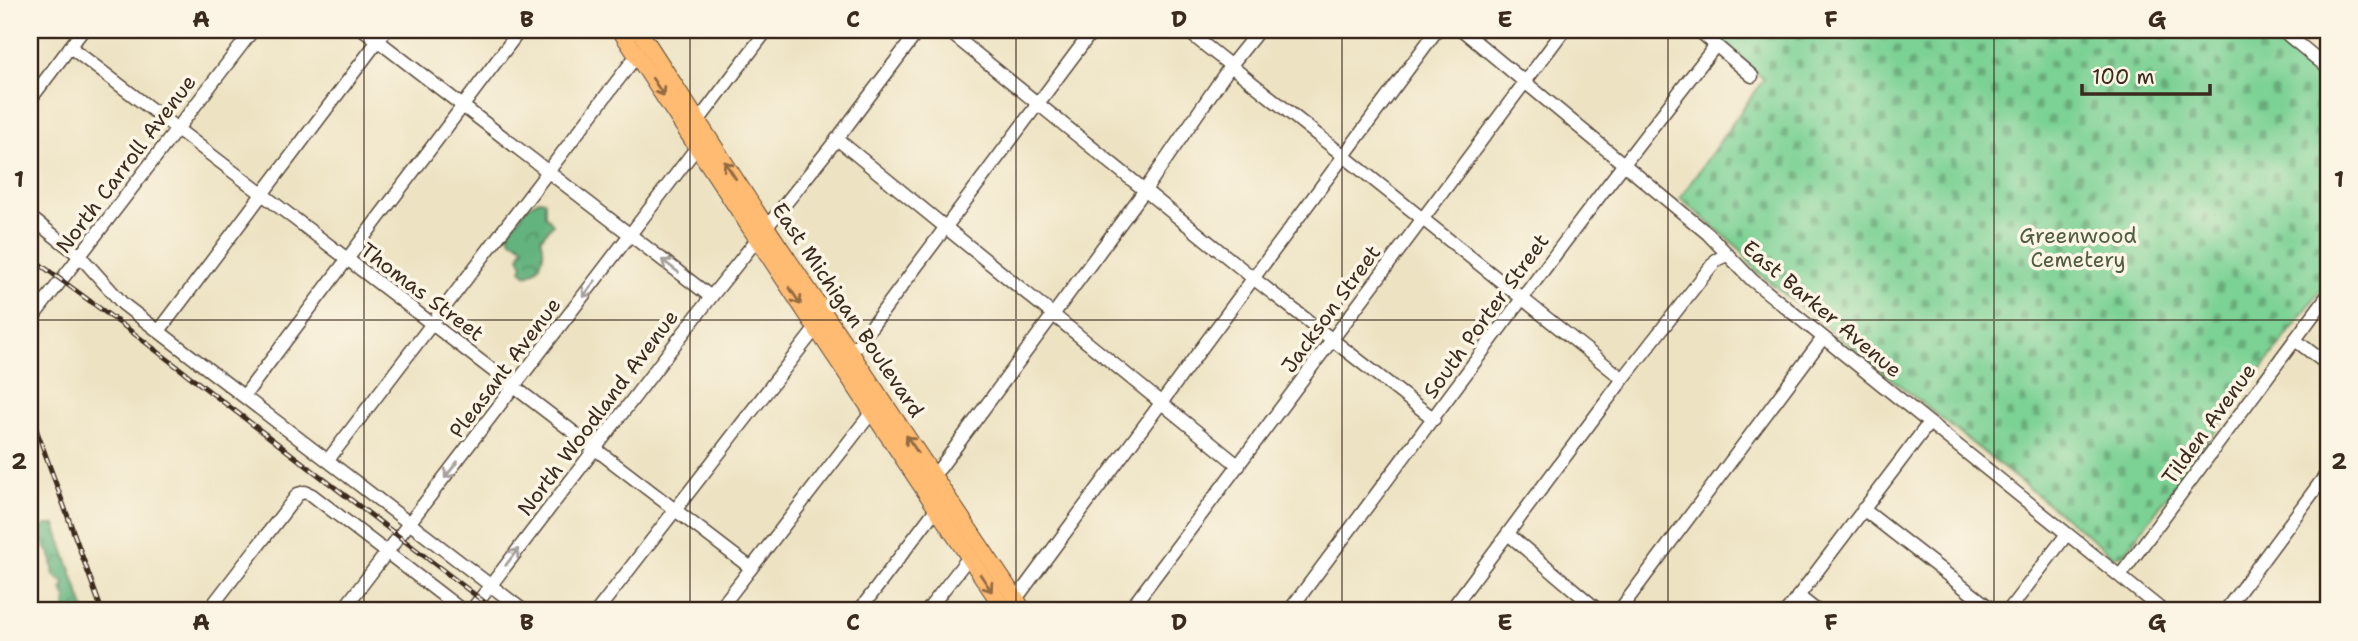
<svg xmlns="http://www.w3.org/2000/svg" width="2358" height="641" font-family="'Shantell Sans',sans-serif">
  <defs>
    <pattern id="forest-crowns" width="20" height="18" patternUnits="userSpaceOnUse" patternTransform="scale(1.75)"><rect width="20" height="18" fill="#64b37e"/><path d="M2 6a3 3 0 1 1 6 0M12 15a3 3 0 1 1 6 0" fill="none" stroke="#549267"/></pattern>
    <pattern id="cemetery-stones" width="16" height="16" patternUnits="userSpaceOnUse" patternTransform="scale(1.75)"><rect width="16" height="16" fill="#7bd194"/><path d="M2 7V4a2 2 0 0 1 4 0v3zM10 15v-3a2 2 0 0 1 4 0v3z" fill="#66aa78"/></pattern>
  </defs>
  <rect width="100%" height="100%" fill="#fcf5e5"/>
  <filter id="ink" filterUnits="userSpaceOnUse"><feTurbulence type="fractalNoise" baseFrequency=".0143" numOctaves="2"/><feDisplacementMap in="SourceGraphic" scale="14" xChannelSelector="R" yChannelSelector="G"/><feConvolveMatrix kernelMatrix="1 2 1 2 8 2 1 2 1" color-interpolation-filters="sRGB"/></filter>
  <filter id="wash" filterUnits="userSpaceOnUse"><feTurbulence type="fractalNoise" baseFrequency=".00686" numOctaves="4" result="noise"/><feDisplacementMap in="SourceGraphic" scale="28" xChannelSelector="R" yChannelSelector="G"/><feGaussianBlur stdDeviation="1.57" result="paint"/><feColorMatrix in="noise" values="0 0 0 0 0 0 0 0 0 0 0 0 0 0 0 0 0 1.4 0 .05"/><feComposite in="paint" operator="in"/></filter>
  <g filter="url(#wash)">
    <rect width="100%" height="100%" fill="#ede3c3"/>
    <g fill="url(#forest-crowns)" stroke="#506e4e" stroke-width="2">
      <path d="M539,200l6,1v14l8,9 -12,14c5,14 2,31 -14,37l-6,-5 2,-5 -4,-8 5,-11 -13,-6 -3,-8c6,-9 13,-14 18,-25z"/>
      <path d="M45,525h10l30,86h-20l1,-13 -4,-8 3,-6 -11,-9 -3,-20 -9,-12 -3,-9z"/>
    </g>
    <path fill="url(#cemetery-stones)" stroke="#5b7e59" stroke-width="2" d="M1706,30h566l56,45v205l-204,274 -9,3 -359,-286 -16,-22 -60,-51 84,-119z"/>
  </g>
  <g filter="url(#ink)">
    <g fill="none" stroke-linecap="round" stroke-linejoin="round">
      <g stroke="#564637" stroke-width="15">
        <g id="minor">
          <path d="M364,30l347,267"/>
          <path d="M947,30l306,248 181,141"/>
          <path d="M1186,30l437,349"/>
          <path d="M1462,30l246,204 44,46 411,331"/>
          <path d="M1698,30l54,46"/>
          <path d="M2282,30l46,38"/>
          <path d="M70,47l681,521"/>
          <path d="M30,100l53,-70"/>
          <path d="M699,120l68,-90"/>
          <path d="M837,139l402,327"/>
          <path d="M30,217l50,39 43,48 401,307"/>
          <path d="M30,321l223,-291"/>
          <path d="M159,331l227,-301"/>
          <path d="M2295,340l33,25"/>
          <path d="M844,357l7,-3 242,-324"/>
          <path d="M244,396l276,-366"/>
          <path d="M328,460l309,-405"/>
          <path d="M928,481l12,-13 205,-278 86,-125 28,-35"/>
          <path d="M1863,509l131,102"/>
          <path d="M1508,534l91,77"/>
          <path d="M2120,576l208,-281"/>
          <path d="M1798,596l19,15"/>
          <path d="M1016,599l421,-569"/>
          <path d="M208,611l90,-117 7,-2 7,3 151,116"/>
          <path d="M342,611l355,-464"/>
          <path d="M471,611l240,-314 126,-158 82,-109"/>
          <path d="M597,611l219,-283"/>
          <path d="M718,611l154,-199"/>
          <path d="M859,611l77,-102 7,-5"/>
          <path d="M927,611l42,-54"/>
          <path d="M1129,611l435,-581"/>
          <path d="M1289,611c142,-189 281,-380 427,-566"/>
          <path d="M1450,611l173,-232 93,-119 11,-5"/>
          <path d="M1619,611l204,-273"/>
          <path d="M1787,611l142,-188"/>
          <path d="M2008,611l59,-77"/>
          <path d="M2225,611l103,-139"/>
        </g>
      </g>
      <g stroke="#564637" stroke-width="18">
        <g id="major">
          <path d="M620,30l196,298 189,283"/>
          <path d="M639,30l128,198 257,383"/>
        </g>
      </g>
      <use href="#minor" stroke="#fff" stroke-width="12"/>
      <use href="#major" stroke="#febb71" stroke-width="16"/>
      <g stroke="#3b2a1e" stroke-width="5">
        <g id="rail">
          <path d="M30,257l102,75 364,279"/>
          <path d="M30,412l72,199"/>
        </g>
      </g>
      <use href="#rail" stroke="#fcf5e5" stroke-width="2.5" stroke-dasharray="8" stroke-linecap="butt"/>
    </g>
    <defs><path id="oneway-shaft" d="M-6 0H5M1.5-3L5.5 0L1.5 3" fill="none" stroke-width="1.6" stroke-linecap="round" stroke-linejoin="round" transform="scale(1.75)"/></defs>
    <g stroke="#936b43">
      <use href="#oneway-shaft" transform="translate(658 87) rotate(57)"/>
      <use href="#oneway-shaft" transform="translate(730 170) rotate(-123)"/>
      <use href="#oneway-shaft" transform="translate(795 296) rotate(57)"/>
      <use href="#oneway-shaft" transform="translate(912 444) rotate(-124)"/>
      <use href="#oneway-shaft" transform="translate(986 583) rotate(56)"/>
    </g>
    <g stroke="#a79f9a">
      <use href="#oneway-shaft" transform="translate(670 266) rotate(-143)"/>
      <use href="#oneway-shaft" transform="translate(589 289) rotate(127)"/>
      <use href="#oneway-shaft" transform="translate(451 470) rotate(128)"/>
      <use href="#oneway-shaft" transform="translate(512 557) rotate(-53)"/>
    </g>
  </g>
  <path fill="none" stroke="#3b2a1e" stroke-width="2" stroke-opacity="0.55" d="M364,30v581M690,30v581M1016,30v581M1342,30v581M1668,30v581M1994,30v581M30,320h2298"/>
  <g text-anchor="middle" stroke-width="7" stroke-linejoin="round" paint-order="stroke">
    <g font-size="21" fill="#3b2a1e" stroke="#fcf5e5">
      <text transform="translate(126 164) rotate(-53)" y="7">North Carroll Avenue</text>
      <text transform="translate(422 292) rotate(37)" y="7">Thomas Street</text>
      <text transform="translate(1331 309) rotate(-54)" y="7">Jackson Street</text>
      <text transform="translate(1822 309) rotate(40)" y="7">East Barker Avenue</text>
      <text transform="translate(848 310) rotate(56)" y="7">East Michigan Boulevard</text>
      <text transform="translate(1486 316) rotate(-54)" y="7">South Porter Street</text>
      <text transform="translate(505 368) rotate(-53)" y="7">Pleasant Avenue</text>
      <text transform="translate(598 413) rotate(-53)" y="7">North Woodland Avenue</text>
      <text transform="translate(2209 424) rotate(-54)" y="7">Tilden Avenue</text>
    </g>
    <g font-size="21" fill="#4e5c41" stroke="#fcf5e5">
      <text x="2078" y="243">Greenwood<tspan x="2078" dy="24">Cemetery</tspan></text>
    </g>
  </g>
  <rect width="2358" height="641" fill="none" stroke="#fcf5e5" stroke-width="77"/>
  <path d="M2082 84v10h128v-10" fill="none" stroke="#3b2a1e" stroke-width="3.5"/>
  <text x="2092" y="84" font-size="21" fill="#3b2a1e" stroke="#fcf5e5" stroke-width="5" paint-order="stroke">100 m</text>
  <rect x="38" y="38" width="2282" height="564" fill="none" stroke="#3b2a1e" stroke-width="2.5"/>
  <g font-size="23" text-anchor="middle" font-weight="bold" fill="#3b2a1e">
    <text x="201" y="27">A</text>
    <text x="527" y="27">B</text>
    <text x="853" y="27">C</text>
    <text x="1179" y="27">D</text>
    <text x="1505" y="27">E</text>
    <text x="1831" y="27">F</text>
    <text x="2157" y="27">G</text>
    <text x="19" y="187">1</text>
    <text x="2339" y="187">1</text>
    <text x="19" y="469">2</text>
    <text x="2339" y="469">2</text>
    <text x="201" y="630">A</text>
    <text x="527" y="630">B</text>
    <text x="853" y="630">C</text>
    <text x="1179" y="630">D</text>
    <text x="1505" y="630">E</text>
    <text x="1831" y="630">F</text>
    <text x="2157" y="630">G</text>
  </g>
</svg>
